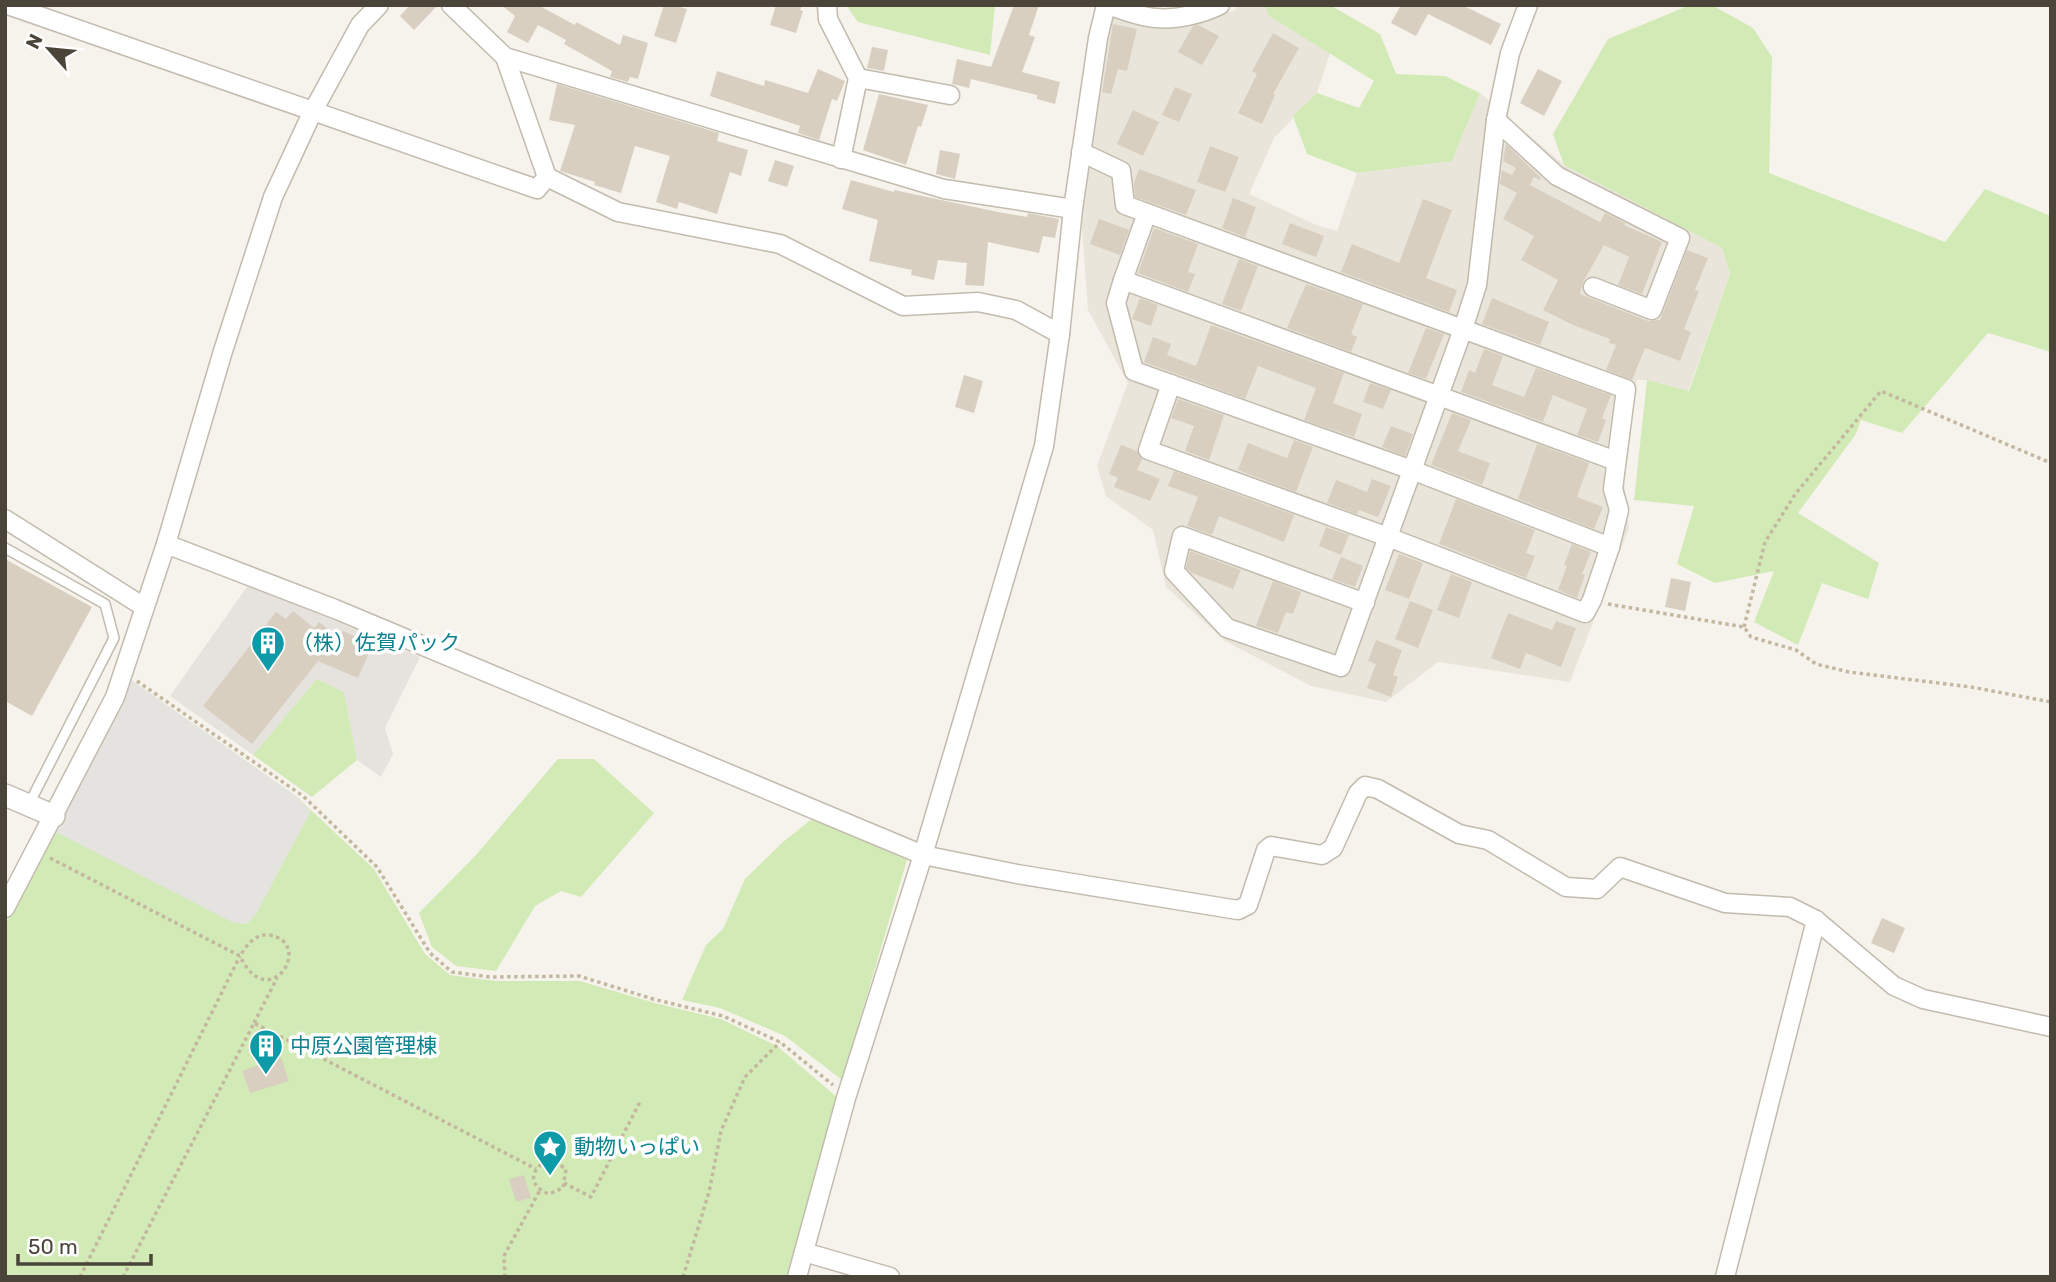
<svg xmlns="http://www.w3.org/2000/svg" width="2056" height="1282" font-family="Rubik,'Noto Sans JP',sans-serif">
  <rect width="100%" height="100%" fill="#f6f3ec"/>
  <path fill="#eae5da" d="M1240,5h24l5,11 61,37 -13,40 -43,45 -25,56 67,31 21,6 20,-58 95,-12 28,-68 84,72 158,83 8,26 -42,117 -41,-11h-10l-13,100 5,48 -59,154 -132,-20 -52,40 -75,-16 -86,-45 -59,-54 -13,-57 -47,-34 -9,-30 31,-83 -40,-73 -7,-96 28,-201 54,11 71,-13z"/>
  <path fill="#e6e2dd" d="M249,584l171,73 -35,71 8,26 -12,23 -24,-17 -13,-68 -27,-13 -64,76 -83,-59z"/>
  <g fill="#d2eab5">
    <path d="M846,5h149l-5,50 -132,-33z"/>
    <path d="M1264,5h66l50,29 16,40 49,2 35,17 -28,68 -95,12 -50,-19 -14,-38 24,-23 42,15 15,-27 -105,-65z"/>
    <path d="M1690,5h22l41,23 19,29 -3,116 176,69 40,-53 66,27v136l-63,-19 -86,100 -41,-13 -5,14 -58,79 81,50 -11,36 -46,-16 -24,62 -44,-23 20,-51 -59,12 -38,-19 17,-58 -60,-6 13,-120 42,11 41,-117 -8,-26 -158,-83 -11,-31 55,-95z"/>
    <path d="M317,679l27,13 13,68 -45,37 -59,-42z"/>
    <path d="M131,680l165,116 78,73 51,85 25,21 46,6h84l75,22 66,16 56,27 61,52 -52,179h-781v-352z"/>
    <path d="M558,759h36l60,54 -73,84 -20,-6 -26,15 -39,65 -40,-5 -24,-19 -13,-34 57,-58z"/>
    <path d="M813,818l94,42 -65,220 -57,-44 -65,-28 -38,-8 24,-55 17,-16 22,-50 38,-37z"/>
  </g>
  <path fill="#e5e3e0" d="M131,680l165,116 15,15 -55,103 -9,10 -13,-1 -180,-92z"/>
  <g fill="#d8cfc1">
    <path d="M410,5h28l-24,25 -14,-14z"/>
    <path d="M501,5h37l37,20 1,-3 44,23 3,-10 25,8 -10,36 -8,-2 -2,5 -18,-5 2,-6 -48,-27 2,-4 -28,-15 -10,18 -21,-11 8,-16z"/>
    <path d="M664,5h9l14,4 -11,34 -22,-7z"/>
    <path d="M776,5h26l-2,5 3,1 -7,22 -26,-8z"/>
    <path d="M1014,5h25l-10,30 6,2 -13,35 38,10 -5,22 -18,-5v-4l-66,-16 -2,9 -17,-4 5,-25 34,8z"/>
    <path d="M1401,5h61l39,19 -10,21 -63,-31 -12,22 -25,-13z"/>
    <path d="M1113,24l24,5 -10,42 -9,-2 -7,25 -9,-2z"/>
    <path d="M1198,25l21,11 -17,29 -24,-13 15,-26z"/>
    <path d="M1273,33l26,15 -26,46 2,1 -13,29 -24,-11 19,-39 -5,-3z"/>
    <path d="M872,47l16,3 -4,21 -17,-3z"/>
    <path d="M818,69l27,12 -8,20 -5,-2 -13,41 -21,-7 2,-7 -90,-30 7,-25 47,15 1,-6 43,13z"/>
    <path d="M1538,69l24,12 -18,35 -24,-13z"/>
    <path d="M557,84l162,49 -2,8 31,9 -7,26 -11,-4 -13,42 -38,-12 -2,7 -21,-7 14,-46 -35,-10 -14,47 -27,-8 1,-3 -35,-11 15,-46 -26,-5z"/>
    <path d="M1175,87l17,7 -13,28 -17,-7z"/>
    <path d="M879,94l49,11 -7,22 -3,-1 -12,39 -43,-15z"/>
    <path d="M1133,110l26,12 -16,34 -26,-12z"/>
    <path d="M1506,144l35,34 -1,2 -6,-3 -4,8 70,37 5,-9 20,10 -1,2 38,17 -20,52 -24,-9 11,-28 -25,-12 -21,37 -3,12 68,27 12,-1 27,-70 21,8 -13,32 4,1 -15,38 7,3 -11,29 -35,-13 -13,32 -26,-10 10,-25 -7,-2 1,-4 -37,-14 -30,-15 15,-30 -37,-20 13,-24 -31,-17 14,-26 -17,-9 2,-14 10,5 4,-7 -13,-7z"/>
    <path d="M1210,146l29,11 -14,35 -28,-10z"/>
    <path d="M940,150l20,4 -5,25 -19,-5z"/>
    <path d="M775,160l19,6 -7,21 -19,-6z"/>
    <path d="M1139,169l57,21 -10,25 -51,-18 -1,-14z"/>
    <path d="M851,180l43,12v-2l104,22 29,5 1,-4 31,6 -4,19 -12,-2 -4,17 -51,-11 -4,44 -19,-1 2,-22 -29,-3 -4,20 -23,-5 1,-5 -43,-9 9,-41 -36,-11z"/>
    <path d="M1233,198l23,9 -11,30 -23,-9z"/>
    <path d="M1423,199l29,11 -26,68 31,12 -8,22 -108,-40 11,-28 47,19z"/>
    <path d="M1099,219l30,11 -9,25 -30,-11z"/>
    <path d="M1290,223l34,13 -8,21 -34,-13z"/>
    <path d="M1154,228l44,16 -10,28 7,2 -7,18 -50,-19z"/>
    <path d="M1239,259l19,7 -17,45 -19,-7z"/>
    <path d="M1306,284l57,20 -12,30 6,3 -6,15 -64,-24z"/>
    <path d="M1140,298l18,7 -7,21 -19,-7z"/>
    <path d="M1492,298l57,24 -9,23 -58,-21z"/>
    <path d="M1211,325l133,48 -11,30 29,11 -8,23 -50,-17 12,-32 -58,-22 -13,33 -101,-37 9,-25 18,7 -4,11 29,11z"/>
    <path d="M1426,328l18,6 -18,45 -18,-6z"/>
    <path d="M1484,349l19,7 -11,29 32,12 12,-29 75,27 -9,23 4,2 -8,22 -21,-7 10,-26 -34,-14 -10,27 -82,-30 8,-22 6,3z"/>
    <path d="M964,375l19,6 -9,32 -19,-6z"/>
    <path d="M1370,383l21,7 -8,19 -20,-7z"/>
    <path d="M1178,399l46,16 -15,45 -24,-9 9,-25 -23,-8z"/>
    <path d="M1452,413l19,7 -13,31 32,12 -8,22 -51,-20z"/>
    <path d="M1391,426l22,8 -8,22 -23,-9z"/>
    <path d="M1294,440l19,7 -17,45 -58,-22 10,-27 39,15z"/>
    <path d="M1537,444l52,19 -12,34 26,10 -9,22 -76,-30z"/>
    <path d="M1121,445l16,6 5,8 -5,11 23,9 -10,22 -36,-14 4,-9 -9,-4z"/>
    <path d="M1174,471l120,44 -10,27 -65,-26 -7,19 -25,-9 11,-29 -30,-11z"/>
    <path d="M1372,479l19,7 -13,31 -19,-7 -2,4 -30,-11 9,-23 31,12z"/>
    <path d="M1456,499l79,31 -9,23 9,3 -9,22 -87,-34z"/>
    <path d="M1326,527l23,8 -8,20 -22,-9z"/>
    <path d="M1572,544l19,8 -9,22 3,1 -8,23 -19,-8 9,-24 -3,-1z"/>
    <path d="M1190,551l51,19 -8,19 -41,-16 -6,-5z"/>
    <path d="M1399,554l24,9 -14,36 -24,-9z"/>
    <path d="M1341,557l22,9 -8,21 -23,-8z"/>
    <path d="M5,559l87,48 -60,109 -27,-15z"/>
    <path d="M1451,574l21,8 -13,36 -22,-8z"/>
    <path d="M1671,578l20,4 -6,29 -20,-4z"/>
    <path d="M1273,581l28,11 -8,22 -7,-2 -8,21 -22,-7z"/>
    <path d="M1410,601l23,9 -15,38 -23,-9z"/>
    <path d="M293,611l21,17 5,-6 20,16 4,-7 30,13 -15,34 -40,-17 -66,83 -49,-38 73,-94 10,7z"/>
    <path d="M1508,613l44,17 4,-9 20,7 -15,39 -35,-14 -6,16 -29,-11z"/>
    <path d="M1376,640l26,10 -9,25 5,2 -7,20 -24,-9 9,-24 -8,-3z"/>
    <path d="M1882,918l23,10 -11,25 -23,-10z"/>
    <path d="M281,1057l8,24 -39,12 -8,-22z"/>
    <path d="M524,1175l7,23 -15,4 -7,-23z"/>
  </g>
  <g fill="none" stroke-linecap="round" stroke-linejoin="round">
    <g stroke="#c2bbae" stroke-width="12">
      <path id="service" d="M5,548l100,56 9,34 -86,168"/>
    </g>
    <g stroke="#c2bbae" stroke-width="21">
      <g id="minor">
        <path d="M8,5l529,184 10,-12 -42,-120"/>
        <path d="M451,5l54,52 439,132 129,20"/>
        <path d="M827,5l1,14 30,59 -17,81"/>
        <path d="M1108,5c15,5 32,12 48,13 20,2 46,-4 64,-13"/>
        <path d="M858,78l92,17"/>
        <path d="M1496,120l61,56 123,62 -28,72 -59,-23"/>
        <path d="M1081,152l40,19 4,34 501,184 -13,100 6,21 -9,37 -18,53 -7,13 -197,-76 -240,-87 23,-66"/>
        <path d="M547,177l71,35 162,32 123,62 75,-4 38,8 44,24"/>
        <path d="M1147,213l-24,67 493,181"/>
        <path d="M1123,280l-7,23 18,68 278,99 198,77"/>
        <path d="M5,519l139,88"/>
        <path d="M166,544l169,65 588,246 94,19 221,36 10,-5 18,-55 5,-4 51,9 11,-7 25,-55 7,-7 13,3 81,45 29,6 78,47 31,2 23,-22 105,36 65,4 26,13 78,66 29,13 128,28"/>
        <path d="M1365,603l-183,-67 -8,35 53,57 114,39 122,-338 14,-44 19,-165 14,-67 18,-48"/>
        <path d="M5,908l110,-211 51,-153 57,-193 50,-154 40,-86 47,-86 19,-20"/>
        <path d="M804,1252l86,25"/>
        <path d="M797,1277l49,-179 77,-243 121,-409 16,-112 13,-125 25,-171 8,-33"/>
        <path d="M1725,1277l91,-357"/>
      </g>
    </g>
    <g stroke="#c2bbae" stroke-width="24">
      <path id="tertiary" d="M5,795l49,21"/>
    </g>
    <g stroke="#c4b79f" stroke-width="3.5" stroke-dasharray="3.5 3.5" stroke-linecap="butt">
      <path d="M1608,604l136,23 7,10 45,13 20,14 33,8 122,15 80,15"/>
      <path d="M1744,627l21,-85 31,-49 85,-102 170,72"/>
      <path d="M137,681l166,115 74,71 53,86 22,19 38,5 89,-1 74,23 70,17 57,26 53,43"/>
      <path d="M50,858l190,98c6,-10 15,-23 29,-21 47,7 0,82 -29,21"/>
      <path d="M254,1023l23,-45"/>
      <path d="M548,1160l9,3 9,6 -3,19 -14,6c-21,-8 -20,-24 -1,-34z"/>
      <path d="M564,1183l27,14 50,-97"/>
      <path d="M80,1277l160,-321"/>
      <path d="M123,1277l131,-254 282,146"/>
      <path d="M505,1277l-1,-21 36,-66"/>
      <path d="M683,1277l26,-85 12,-61 24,-54 35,-35"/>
    </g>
    <use href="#service" stroke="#fff" stroke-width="9"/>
    <use href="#minor" stroke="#fff" stroke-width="18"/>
    <use href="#tertiary" stroke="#fff" stroke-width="21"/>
  </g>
  <defs>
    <g id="building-pin" transform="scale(1.75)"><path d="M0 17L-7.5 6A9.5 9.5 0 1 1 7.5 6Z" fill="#0f9aa8" stroke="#fff"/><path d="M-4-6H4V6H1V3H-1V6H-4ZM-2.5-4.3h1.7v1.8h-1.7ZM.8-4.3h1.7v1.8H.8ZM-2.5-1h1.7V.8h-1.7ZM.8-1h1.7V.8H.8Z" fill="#fff"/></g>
    <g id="sight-pin" transform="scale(1.75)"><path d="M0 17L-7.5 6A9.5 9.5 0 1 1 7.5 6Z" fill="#0f9aa8" stroke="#fff"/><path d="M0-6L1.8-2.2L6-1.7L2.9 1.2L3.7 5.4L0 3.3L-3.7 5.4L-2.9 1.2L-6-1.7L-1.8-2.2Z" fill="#fff"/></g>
  </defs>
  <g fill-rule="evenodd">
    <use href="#building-pin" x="268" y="643"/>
    <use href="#building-pin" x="266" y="1046"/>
    <use href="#sight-pin" x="550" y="1147"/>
  </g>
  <g text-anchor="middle" stroke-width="7" stroke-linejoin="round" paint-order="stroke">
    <g font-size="21" fill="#0d838f" stroke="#fff" text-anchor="start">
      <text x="292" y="650">（株）佐賀パック</text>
      <text x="290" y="1053">中原公園管理棟</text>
      <text x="574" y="1154">動物いっぱい</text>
    </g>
  </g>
  <rect width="2056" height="1282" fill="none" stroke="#4b4439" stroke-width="14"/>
  <g transform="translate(49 49) rotate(297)" stroke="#ffffff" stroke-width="5" paint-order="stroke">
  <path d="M0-5L12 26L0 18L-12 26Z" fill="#4b4439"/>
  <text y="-10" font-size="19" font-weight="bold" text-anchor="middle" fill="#4b4439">N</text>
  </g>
  <path d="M18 1254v10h133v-10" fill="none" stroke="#4b4439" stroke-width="3.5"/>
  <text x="28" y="1254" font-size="21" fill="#4b4439" stroke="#ffffff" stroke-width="5" paint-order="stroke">50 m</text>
</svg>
